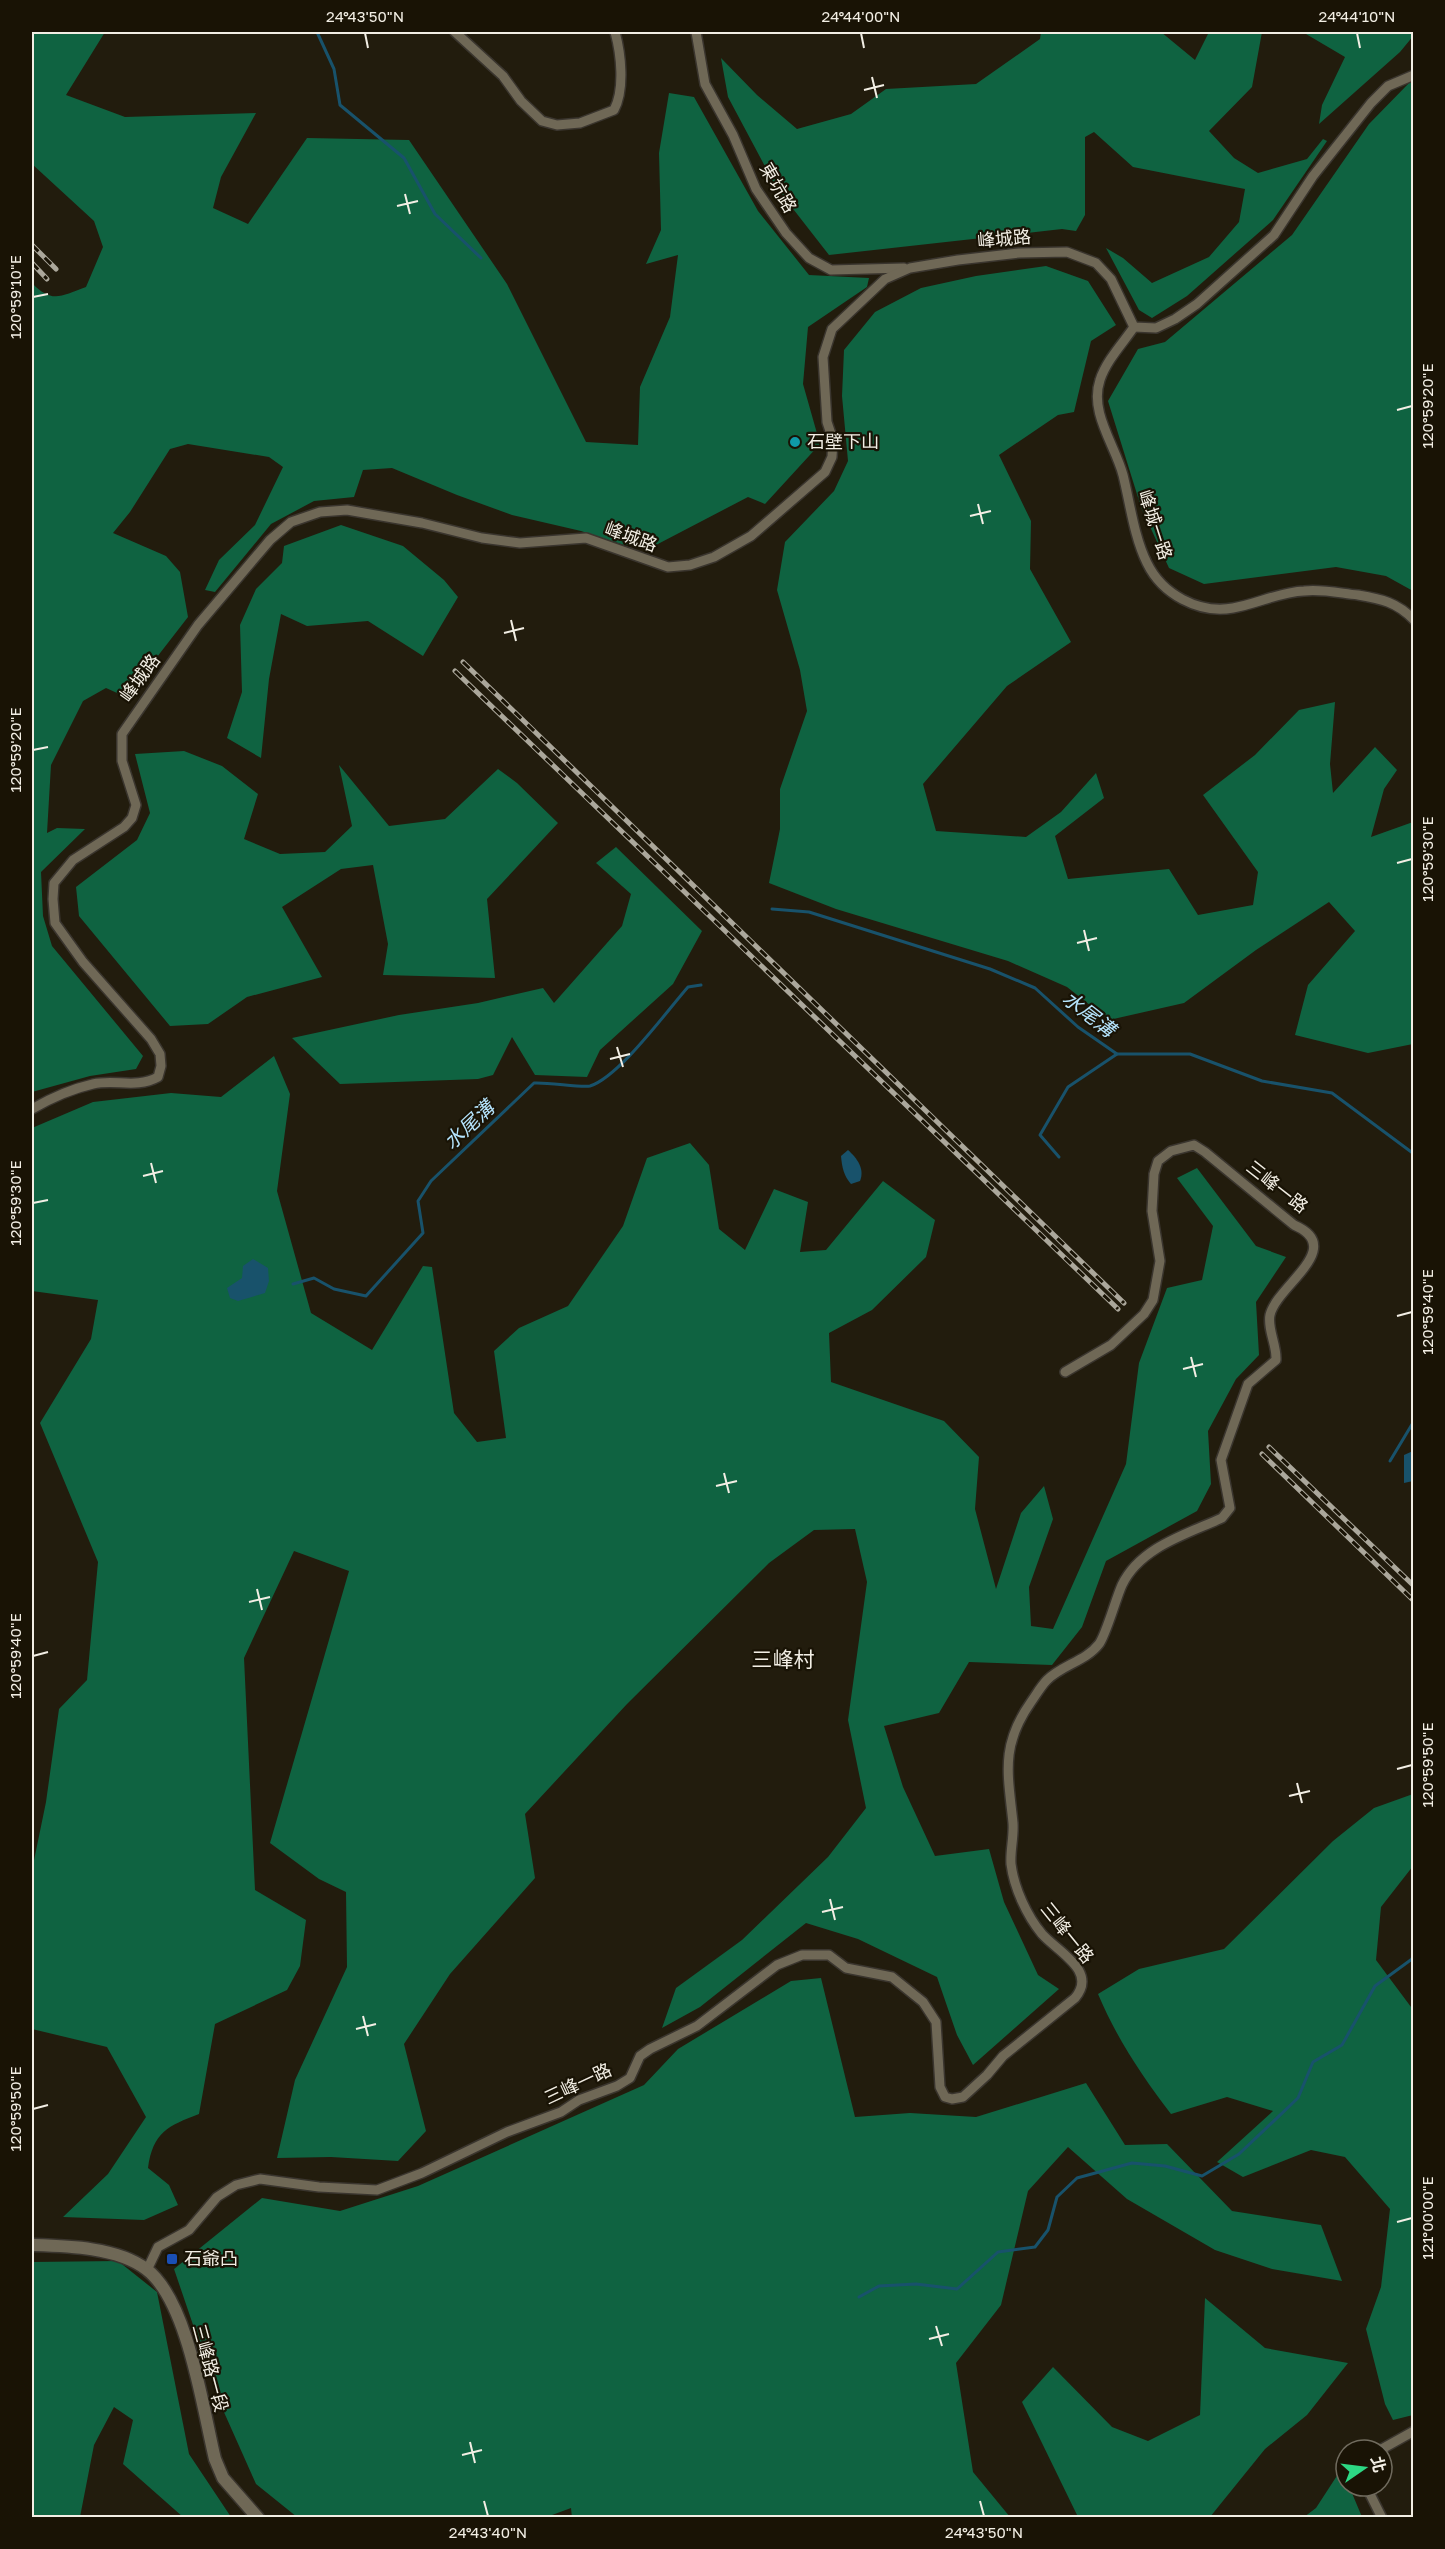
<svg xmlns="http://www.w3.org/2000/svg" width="1445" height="2549" font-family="'Golos Text','Noto Sans TC',sans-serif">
  <rect width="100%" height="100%" fill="#221c0d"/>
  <g fill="#0f6341">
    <path d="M32,32h73l-39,63 59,22 131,-4 -35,64 -8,31 35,16 59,-86 102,2 98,144 79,158 52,3 2,-58 30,-70 8,-62 -32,9 15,-34 -2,-77 10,-60 25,4 64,114 51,64 60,3 -2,9 -59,40 -5,57 17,60 -55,60 -17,-7 -92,48h-32l-43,-14 -69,-16 -55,-20 -65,-27 -29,2 -9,27 -40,4 -43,23 -56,68 -10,-2 14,-30 36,-35 28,-58 -14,-10 -81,-13 -18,5 -40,63 -17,21 53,23 14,16 8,45 -62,80 -20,-9 -23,13 -32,64 -4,68 10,-5 28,1 -44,43 2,44 9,30 91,110 -7,13 -46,7 -58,16v-809c20,21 29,13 54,4l17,-40 -9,-26 -62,-57z"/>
    <path d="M1041,32h120l34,28 14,-28h53l-10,55 -43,44 25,27 24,15 49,-14 16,-20 4,2 -54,79 -86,76 -35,22 -13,-8 -33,-62 17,10 29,25 57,-26 30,-35 6,-33 -112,-22 -39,-35 -9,5v78l-9,16 -14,-2 -233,26 -53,-68 -48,-90 -7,-39 36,37 40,34 54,-15 35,-25 90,-5 64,-45z"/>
    <path d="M1306,32h35l11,2 3,-2h58l1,3 -14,17 -81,72 3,-19 23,-48 -39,-23z"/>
    <path d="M1410,82l4,1 -1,508 -27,-15 -50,-9 -132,17 -35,-16 -28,-61 -33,-106 30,-52 27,-7 127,-107 77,-111z"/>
    <path d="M1046,266l42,15 28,44 -25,16 -17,71 -16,3 -59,40 32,66 -1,48 41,73 -64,44 -84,98 13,47 90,6 35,-25 35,-39 8,25 -49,38 13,43 101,-10 29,46 55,-10 5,-33 -55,-77 52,-40 44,-45 36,-8 -5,62 3,29 42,-46 22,23 -13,19 -13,48 42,-15v222l-45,9 -73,-18 13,-50 47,-54 -26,-29 -73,48 -72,53 -75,17 -42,-33 -59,-26 -172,-52 -67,-26 11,-54v-40l27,-78 -7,-41 -23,-80 8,-48 49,-51 14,-30 -6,-65 2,-46 31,-38 46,-24 55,-12z"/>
    <path d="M341,525l62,21 41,34 14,17 -35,59 -55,-35 -61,5 -26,-12 -12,65 -8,79 -34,-20 15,-46 -2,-67 16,-36 26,-26 2,-17z"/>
    <path d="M184,751l38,15 36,28 -14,45 36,15 45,-2 27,-26 -13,-61 50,61 56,-7 53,-50 19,14 41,40 -71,76 8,79 -112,-3 5,-31 -15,-79 -32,4 -59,38 40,70 -75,20 -39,27 -38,2 -91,-110 -3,-29 61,-47 13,-27 -15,-59z"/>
    <path d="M616,847l86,84 -29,53 -73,66 -13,27 -52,-2 -23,-38 -19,38 -15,4 -138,5 -48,-46 107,-23 79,-12 65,-15 11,15 68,-77 9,-32 -35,-31z"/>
    <path d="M274,1056l16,38 -13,97 34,122 61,37 51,-84 9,1 22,146 23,29 29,-4 -12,-87 25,-23 49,-22 55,-80 24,-68 43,-15 19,22 10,64 26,21 29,-61 34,13 -8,50 26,-2 57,-69 52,39 -9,37 -54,53 -43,23 2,49 113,39 35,36 -4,52 21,80 25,-76 23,-27 9,33 -24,68 2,39 22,3 73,-165 13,-101 28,-75 35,-8 11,-54 -36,-48 20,-10 59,78 30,11 -30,45 3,53 -23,24 -28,52 3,53 -14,27 -91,50 -24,66 -30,38 -83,-3 -30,51 -55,13 19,61 32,69 54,-7 15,53 34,73 21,14 -86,76 -16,-30 -20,-58 -79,-38 -52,-16 -106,84 -38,21 14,-40 66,-48 86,-83 38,-49 -18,-88 19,-138 -12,-53 -41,1 -45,33 -142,141 -102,110 10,64 -85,96 -46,70 22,87 -28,30 -67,-4 -54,1 18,-78 52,-113 -1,-75 -27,-13 -49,-36 79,-272 -55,-20 -50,107 11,232 51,30 -6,46 -13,24 -72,34 -16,90c-31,12 -46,18 -51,54l21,17 9,20 -34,15 -81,-3 45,-43 38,-57 -39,-70 -75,-18v-159l14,-68 13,-93 28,-29 11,-118 -58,-139 51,-84 7,-39 -66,-9v-163l61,-26 78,-9 50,4z"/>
    <path d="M1413,1794v72l-32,41 -5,53 38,51 -1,404 -20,5 -8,-16 -19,-75 15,-42 9,-78 -45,-52 -34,-7 -68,27 -26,-15 56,-51 -46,-14 -56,17c-29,-38 -54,-75 -73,-120l41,-25 85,-20 109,-108 41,-33z"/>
    <path d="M821,1978l34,139 55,-4 66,4 110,-34 39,62 42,-1 65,67 89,14 21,56 -70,-12 -57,-19 -88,-51 -59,-52 -40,44 -27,114 -45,58 17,109 37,45 -438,1 -1,-10 -27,10 -247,-1 -41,-33 -37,-83 -45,-132 88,-71 78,13 78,-25 226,-101 34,-36 113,-68z"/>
    <path d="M118,2261l39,31 32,162 42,63h-48l-60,-53 10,-44 -19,-13 -20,38 -14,72h-48v-255z"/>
    <path d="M1205,2298l60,50 83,15 -41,52 -42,34 -55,68h-132l-56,-115 31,-35 59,60 36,14 52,-26z"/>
    <path d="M1342,2468l4,18h3l13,31h-58l12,-9z"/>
  </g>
  <g fill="#18526b">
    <path d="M848,1150c9,8 17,19 12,31l-9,3c-7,-8 -9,-16 -10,-28z"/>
    <path d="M253,1259l15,9 1,13 -4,12 -27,8 -8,-3 -3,-10 15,-10 1,-12z"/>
    <path d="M1413,1451v30l-9,2v-28z"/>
  </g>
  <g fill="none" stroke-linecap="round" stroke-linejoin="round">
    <g stroke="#18526b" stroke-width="3">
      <path d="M317,32l17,37 6,36 64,53 31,56 46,44"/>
      <path d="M772,909l37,3 181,57 45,19 43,39 39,27h73l72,27 70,12 82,61"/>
      <path d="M1059,1157l-19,-22 28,-48 49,-33"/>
      <path d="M293,1284l21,-6 20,11 32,7 57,-63 -5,-32 13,-20 103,-98c14,-1 48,5 56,3 29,-9 76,-74 98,-99l13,-2"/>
      <path d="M1390,1461l24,-40"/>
      <path d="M859,2297l20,-11 37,-2 41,5 41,-37 37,-5 13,-17 9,-33 20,-19 55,-15 33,3 37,10 37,-22 59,-56 15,-36 29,-17 33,-59 37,-27 2,-7"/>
    </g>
    <g stroke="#3a352e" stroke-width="12">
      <g id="minor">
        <path d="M455,32l48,44 18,25 21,20 15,4 23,-2 34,-13c11,-21 7,-56 1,-78"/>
        <path d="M696,32l9,52 28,51 23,54 30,44 23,25 22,12 73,-2"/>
        <path d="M1134,327c-11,16 -28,34 -34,53 -11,32 15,65 23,95 7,28 11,62 24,88 15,31 51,51 86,45 24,-4 46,-16 71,-17 18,-2 35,2 54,4 23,4 39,7 56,25"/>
        <path d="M32,1109c19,-11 39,-20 61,-25 23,-5 43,5 65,-7l3,-11 -1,-12 -9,-15 -68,-77 -28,-39 -2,-24 1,-16 19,-23 51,-33 8,-9 4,-13 -14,-44v-27l76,-109 72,-85 21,-18 29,-10 27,-2 75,13 60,15 38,5 66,-5 82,29 22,-2 24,-8 37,-21 74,-64 7,-15 1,-17 -6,-18 -4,-65 9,-28 53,-50 25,-11 48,-8 61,-7 48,-1 29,11 15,16 23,48 22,1 19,-9 22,-15 77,-69 39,-59 58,-73 17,-17 26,-11"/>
        <path d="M147,2270l11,-23 31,-17 28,-33 19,-12 24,-6 59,8 58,3 45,-17 85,-41 54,-20 18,-12 38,-14 13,-8 10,-22 10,-7 47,-23 80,-61 25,-10h27l17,13 46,9 31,25 13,20 4,65 5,10 7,2 11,-2 24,-22 16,-19 72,-58c23,-27 -17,-46 -33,-64 -15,-18 -28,-46 -31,-70 -1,-13 3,-27 2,-41 -5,-49 -13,-77 18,-121 5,-7 10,-16 16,-22 15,-15 39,-19 52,-36 7,-9 17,-46 23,-59 18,-38 65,-51 100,-67l8,-10 -9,-48 27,-76 28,-24c1,-15 -9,-31 -6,-45 7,-30 77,-67 24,-90l-89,-73 -11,-7 -23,6 -13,10 -4,13 -2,37 8,50 -7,39 -9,14 -33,31 -46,27"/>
        <path d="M1380,2450l34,-19"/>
        <path d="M1366,2486l16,32"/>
      </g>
    </g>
    <g stroke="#3a352e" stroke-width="15">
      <path id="tertiary" d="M32,2245c34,1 85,2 114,24 42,31 57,141 69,190l8,19 35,40"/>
    </g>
    <use href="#minor" stroke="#6f6856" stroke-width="9"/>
    <use href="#tertiary" stroke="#6f6856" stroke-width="12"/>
    <g stroke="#aba79b" stroke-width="5">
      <g id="rail">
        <path d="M32,245l24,24"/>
        <path d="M32,263l15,16"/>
        <path d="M463,662l661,641"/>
        <path d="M455,671l663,638"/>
        <path d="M1269,1447l145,139"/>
        <path d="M1262,1454l152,147"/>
      </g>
    </g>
    <use href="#rail" stroke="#191305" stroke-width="3" stroke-dasharray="9" stroke-linecap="butt"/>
  </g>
  <path fill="none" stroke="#f2eee4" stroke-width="2" d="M365,33l3,15M861,33l3,15M1357,33l3,15M872,77l5,21M864,90l20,-5M405,194l5,20M397,206l21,-5M33,297l15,-3M1397,410l15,-4M978,504l5,20M970,516l21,-5M511,620l5,21M504,633l20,-5M33,750l15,-3M1397,863l15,-4M1084,930l5,21M1077,943l20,-5M617,1047l6,20M610,1059l20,-5M151,1163l5,20M143,1176l20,-5M33,1203l15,-3M1397,1316l15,-4M1191,1357l5,20M1183,1369l20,-5M724,1473l5,20M716,1486l21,-5M257,1589l5,21M249,1602l21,-5M33,1656l15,-4M1397,1769l15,-4M1297,1783l5,20M1289,1796l21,-5M830,1899l5,21M822,1912l21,-5M363,2016l5,20M356,2029l20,-5M33,2109l15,-4M1397,2222l15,-4M936,2326l6,20M929,2339l20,-5M470,2442l5,21M462,2455l20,-5M484,2501l4,15M980,2501l4,15"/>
  <circle fill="#0f9aa8" stroke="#191305" stroke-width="2" cx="795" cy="442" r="6"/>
  <rect fill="#1a4fb4" stroke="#191305" stroke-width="2" x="166" y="2253" width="12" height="12" rx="3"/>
  <g text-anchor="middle" stroke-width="4.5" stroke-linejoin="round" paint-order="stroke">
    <g font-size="18" fill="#f2eee4" stroke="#191305">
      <text transform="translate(778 188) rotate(60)" y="6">東坑路</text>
      <text transform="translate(1004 239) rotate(-5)" y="6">峰城路</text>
      <text transform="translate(1155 525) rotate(72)" y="6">峰城一路</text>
      <text transform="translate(631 537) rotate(20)" y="6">峰城路</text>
      <text transform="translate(140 678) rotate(-54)" y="6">峰城路</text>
      <text transform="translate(1277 1187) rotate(38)" y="6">三峰一路</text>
      <text transform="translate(1067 1933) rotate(51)" y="6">三峰一路</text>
      <text transform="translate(578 2084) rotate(-25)" y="6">三峰一路</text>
      <text transform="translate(210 2368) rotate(75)" y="6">三峰路一段</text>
    </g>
    <g font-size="18" fill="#f2eee4" stroke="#191305" text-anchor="start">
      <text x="807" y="448">石壁下山</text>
      <text x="184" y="2265">石爺凸</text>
    </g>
    <g font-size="20" font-style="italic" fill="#b5e4fd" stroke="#191305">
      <text transform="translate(1089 1014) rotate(38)" y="7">水尾溝</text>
      <text transform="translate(469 1125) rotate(-43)" y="7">水尾溝</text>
    </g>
    <g font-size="21" fill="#f2eee4" stroke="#191305">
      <text x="783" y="1667">三峰村</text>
    </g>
  </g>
  <rect width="1445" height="2549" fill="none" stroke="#191305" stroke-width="66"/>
  <g transform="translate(1364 2468) rotate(76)"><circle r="28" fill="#191305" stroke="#706b5e" stroke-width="1.5"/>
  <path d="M0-4.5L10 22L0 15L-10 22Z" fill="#2dd884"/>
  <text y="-9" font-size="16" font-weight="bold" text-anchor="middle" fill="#f2eee4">北</text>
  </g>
  <rect x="33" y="33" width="1379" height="2483" fill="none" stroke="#f2eee4" stroke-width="2"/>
  <g font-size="15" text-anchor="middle" fill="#f2eee4">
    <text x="365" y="22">24°43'50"N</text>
    <text x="861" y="22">24°44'00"N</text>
    <text x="1357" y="22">24°44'10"N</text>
    <text transform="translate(16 297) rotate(-90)" y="5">120°59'10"E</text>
    <text transform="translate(1428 406) rotate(-90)" y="5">120°59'20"E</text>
    <text transform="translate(16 750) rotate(-90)" y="5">120°59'20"E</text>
    <text transform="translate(1428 859) rotate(-90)" y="5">120°59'30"E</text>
    <text transform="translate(16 1203) rotate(-90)" y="5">120°59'30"E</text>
    <text transform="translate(1428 1312) rotate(-90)" y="5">120°59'40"E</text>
    <text transform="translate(16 1656) rotate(-90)" y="5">120°59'40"E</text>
    <text transform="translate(1428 1765) rotate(-90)" y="5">120°59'50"E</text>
    <text transform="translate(16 2109) rotate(-90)" y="5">120°59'50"E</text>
    <text transform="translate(1428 2218) rotate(-90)" y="5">121°00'00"E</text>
    <text x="488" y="2538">24°43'40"N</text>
    <text x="984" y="2538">24°43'50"N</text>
  </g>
</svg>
